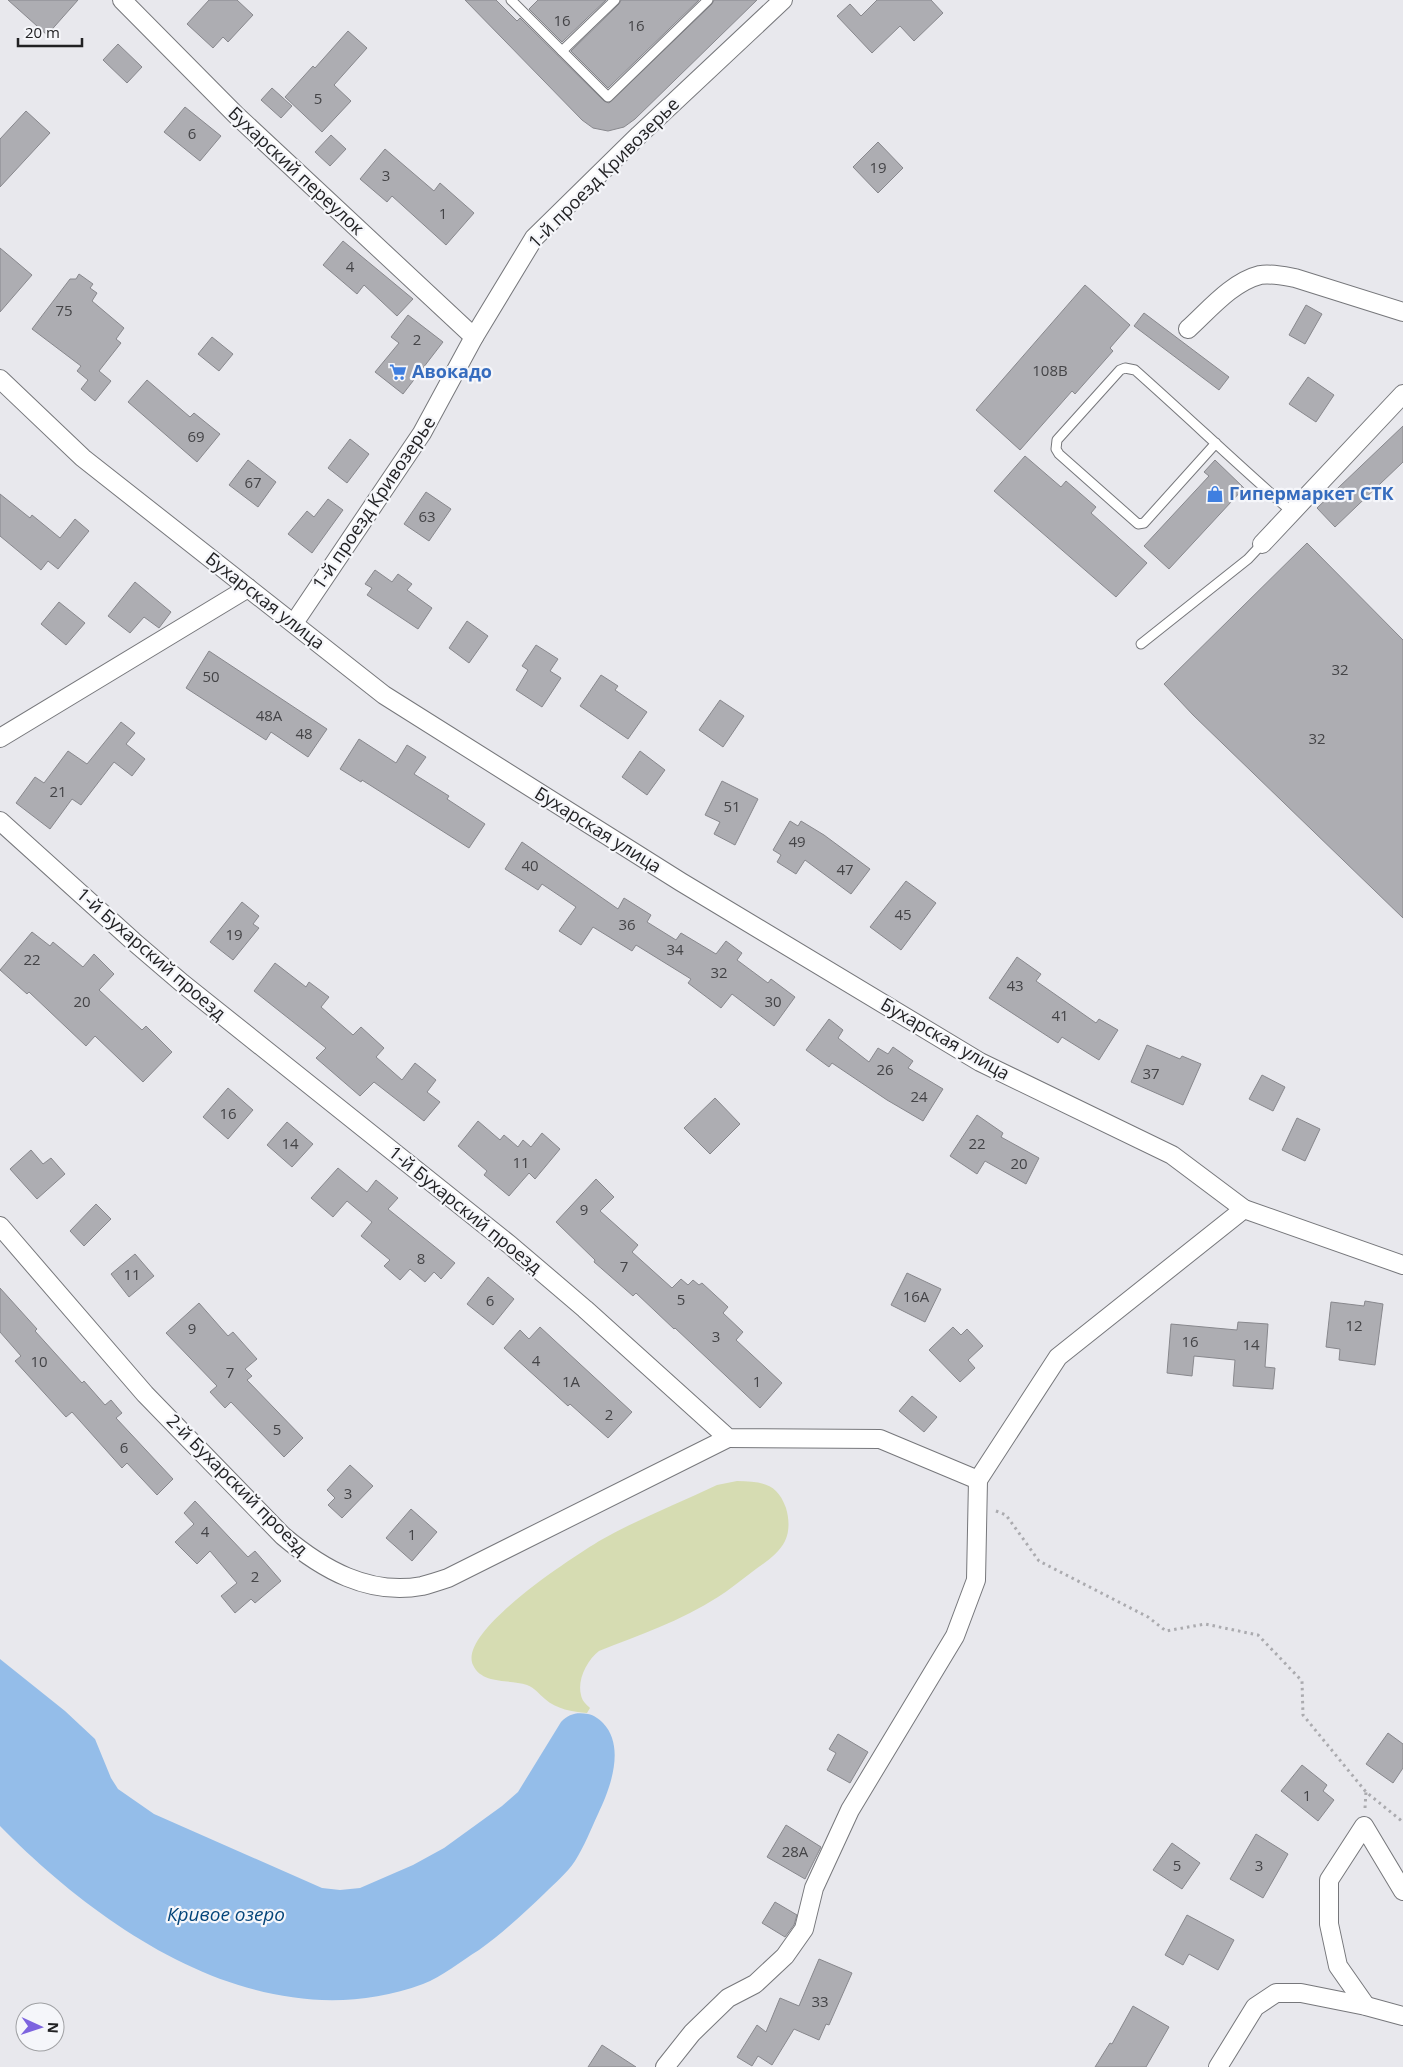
<svg xmlns="http://www.w3.org/2000/svg" width="1403" height="2067" font-family="'Open Sans',sans-serif">
  <rect width="100%" height="100%" fill="#e8e8ed"/>
  <path fill="#d6dcb2" d="M737,1481c24,1 40,1 49,27 3,10 4,23 -1,33 -7,14 -21,22 -33,31 -12,9 -23,18 -34,25 -37,24 -79,38 -119,54 -12,9 -22,29 -18,44 1,6 5,9 9,13l-3,5c-14,-1 -31,-4 -42,-14 -6,-5 -10,-11 -18,-14 -17,-6 -45,0 -54,-20 -16,-34 103,-110 128,-125 37,-21 78,-37 116,-55z"/>
  <path fill="#94bde9" d="M0,1659l65,52 30,28 16,39 7,11 36,25 168,74 18,2 20,-2 53,-23 31,-17 58,-42 16,-14 43,-70c8,-8 15,-10 27,-8 6,1 11,5 15,9 23,24 7,66 -5,91 -7,15 -14,33 -23,47 -8,12 -20,22 -30,32 -21,20 -42,40 -66,57 -18,11 -37,27 -56,34 -157,58 -317,-50 -423,-158z"/>
  <g fill="#adadb2" stroke="#88888d">
    <path d="M8,0h70l-31,35z"/>
    <path d="M209,0h28l16,15 -25,27 -5,-5 -10,11 -26,-24z"/>
    <path d="M465,0h31l21,21 3,-3 84,83 5,2 103,-99 2,-4h43l-122,119 -11,8 -16,4 -15,-3 -11,-8z"/>
    <path d="M538,0h68l-44,42 -33,-33z"/>
    <path d="M621,0h78l-91,88 -37,-37 48,-47z"/>
    <path d="M877,0h54l12,13 -29,28 -14,-15 -28,27 -35,-37 13,-12 11,12z"/>
    <path d="M348,31l19,17 -33,37 17,16 -29,31 -37,-35 28,-31 2,2z"/>
    <path d="M118,44l24,23 -15,16 -24,-23z"/>
    <path d="M272,88l20,18 -11,12 -20,-18z"/>
    <path d="M185,107l36,29 -21,25 -36,-29z"/>
    <path d="M26,111l24,22 -50,54v-48z"/>
    <path d="M331,135l15,14 -16,17 -15,-14z"/>
    <path d="M878,142l25,26 -25,25 -25,-26z"/>
    <path d="M385,149l49,42 6,-8 34,30 -28,32 -54,-49 -5,6 -27,-23z"/>
    <path d="M343,241l70,58 -16,17 -33,-31 -7,9 -34,-29z"/>
    <path d="M0,248l32,27 -32,37z"/>
    <path d="M79,274l14,10 -3,4 7,5 -5,8 32,27 -8,11 5,4 -22,28 12,10 -16,20 -14,-12 7,-9 -11,-9 4,-5 -49,-37 38,-50h6z"/>
    <path d="M1085,285l45,40 -20,23 3,3 -38,43 -3,-3 -52,59 -44,-40z"/>
    <path d="M1306,305l16,9 -17,30 -16,-9z"/>
    <path d="M1144,313l85,64 -10,13 -85,-64z"/>
    <path d="M408,315l35,27 -40,52 -28,-22 24,-29 -8,-6z"/>
    <path d="M212,337l21,17 -14,17 -21,-17z"/>
    <path d="M1308,377l26,18 -18,27 -27,-18z"/>
    <path d="M147,380l43,37 4,-4 26,21 -23,28 -69,-60z"/>
    <path d="M1403,426v36l-68,65 -18,-19z"/>
    <path d="M350,439l19,15 -22,29 -19,-15z"/>
    <path d="M1025,456l36,31 5,-6 30,26 -5,6 56,50 -31,34 -122,-106z"/>
    <path d="M248,460l28,22 -18,25 -29,-22z"/>
    <path d="M1215,460l29,28 -75,81 -25,-23 65,-70 -5,-4z"/>
    <path d="M426,492l25,17 -22,32 -25,-17z"/>
    <path d="M0,494l30,24 2,-3 28,23 15,-19 14,12 -31,38 -10,-8 -7,9 -41,-34z"/>
    <path d="M328,499l15,11 -31,43 -24,-19 19,-23 7,6z"/>
    <path d="M1307,543l96,97v278l-210,-203 -29,-31z"/>
    <path d="M375,570l17,12 6,-8 14,10 -5,6 25,18 -14,21 -51,-34 5,-7 -7,-4z"/>
    <path d="M135,582l36,30 -12,16 -15,-11 -14,16 -22,-17z"/>
    <path d="M59,602l26,21 -19,22 -25,-21z"/>
    <path d="M467,621l21,15 -19,27 -20,-15z"/>
    <path d="M536,645l22,14 -8,12 11,7 -19,29 -26,-17 12,-20 -6,-4z"/>
    <path d="M209,651l118,78 -19,28 -37,-25 -5,8 -80,-52z"/>
    <path d="M601,675l17,11 -3,4 32,22 -19,27 -48,-33z"/>
    <path d="M720,700l24,16 -21,31 -24,-17z"/>
    <path d="M121,722l14,11 -9,11 19,15 -13,17 -18,-14 -33,43 -9,-6 -22,30 -34,-26 19,-26 9,6 24,-32 19,13z"/>
    <path d="M359,739l37,24 11,-18 19,12 -12,17 35,22 -2,3 38,25 -16,24 -107,-68 -1,2 -21,-13z"/>
    <path d="M640,751l25,19 -18,25 -25,-18z"/>
    <path d="M722,781l36,18 -23,46 -21,-11 6,-12 -15,-7z"/>
    <path d="M790,821l8,5 3,-5 23,14 46,34 -19,25 -46,-34 -9,14 -19,-12 4,-7 -8,-5z"/>
    <path d="M522,842l96,67 6,-11 27,17 -4,7 29,18 5,-7 35,21 10,-13 16,12 -5,7 31,23 3,-4 24,18 -21,29 -42,-32 -11,14 -33,-25 3,-4 -55,-34 -4,6 -39,-24 -12,18 -22,-14 17,-24 -34,-23 -4,6 -33,-21z"/>
    <path d="M906,881l30,22 -35,47 -31,-23z"/>
    <path d="M242,902l17,14 -6,8 6,4 -26,32 -23,-18z"/>
    <path d="M32,932l18,14 3,-4 30,25 11,-13 20,20 -15,16 43,40 4,-4 26,26 -29,30 -48,-46 -9,10 -57,-54 -2,2 -27,-24z"/>
    <path d="M1017,957l24,17 -5,7 60,42 3,-4 19,11 -19,30 -37,-23 -4,6 -69,-45z"/>
    <path d="M275,963l31,24 3,-5 20,15 -8,10 32,28 8,-8 23,21 -8,9 26,23 13,-17 21,17 -9,12 13,10 -16,19 -50,-39 -14,14 -44,-38 10,-10 -72,-57z"/>
    <path d="M829,1019l14,11 -5,8 31,24 9,-14 10,6 5,-7 20,14 -5,7 35,21 -20,32 -36,-21 -55,-37 -3,4 -23,-17z"/>
    <path d="M1147,1045l33,14 2,-3 19,8 -18,41 -52,-23z"/>
    <path d="M1262,1075l23,12 -12,24 -24,-12z"/>
    <path d="M228,1088l25,22 -25,29 -25,-22z"/>
    <path d="M715,1098l25,26 -30,30 -26,-26z"/>
    <path d="M977,1115l26,18 -2,4 38,21 -13,26 -41,-23 -8,13 -27,-18z"/>
    <path d="M1297,1118l23,11 -15,32 -23,-11z"/>
    <path d="M478,1121l22,19 4,-5 14,12 5,-7 8,7 11,-14 18,16 -25,30 -6,-6 -20,23 -25,-21 3,-4 -29,-25z"/>
    <path d="M287,1122l26,22 -21,23 -25,-22z"/>
    <path d="M31,1150l12,14 8,-6 14,16 -28,25 -27,-30z"/>
    <path d="M338,1168l29,24 9,-12 22,18 -10,11 67,54 -14,16 -7,-7 -9,10 -15,-13 -10,11 -16,-14 6,-6 -29,-24 11,-14 -25,-21 -14,16 -22,-19z"/>
    <path d="M596,1179l18,18 -14,14 38,34 -6,7 40,36 9,-9 7,6 5,-5 6,5 3,-2 26,24 -5,6 20,19 -7,8 46,43 -22,25 -85,-80 -1,1 -38,-36 -3,3 -39,-34 1,-2 -39,-38z"/>
    <path d="M96,1204l15,15 -27,27 -14,-15z"/>
    <path d="M135,1254l19,22 -25,21 -18,-23z"/>
    <path d="M907,1273l34,16 -16,33 -34,-17z"/>
    <path d="M488,1277l26,22 -21,26 -26,-21z"/>
    <path d="M0,1288l37,41 -2,2 47,52 2,-2 21,24 6,-5 11,13 -6,5 57,61 -16,16 -30,-32 -5,5 -50,-56 -6,5 -51,-56 6,-5 -21,-24z"/>
    <path d="M1365,1301l18,3 -8,61 -36,-5 1,-11 -14,-2 5,-45 33,4z"/>
    <path d="M199,1303l29,33 5,-4 24,27 -12,10 7,7 -5,4 56,58 -19,19 -53,-55 -6,6 -15,-16 7,-6 -51,-53z"/>
    <path d="M1238,1322l30,2 -3,43 10,1 -2,21 -40,-3 2,-26 -41,-4 -2,20 -25,-3 4,-49 66,6z"/>
    <path d="M540,1327l92,85 -24,26 -38,-34 -2,2 -64,-58 16,-18 9,9z"/>
    <path d="M953,1327l8,8 6,-6 16,17 -15,14 7,8 -15,14 -31,-32z"/>
    <path d="M912,1396l25,21 -13,15 -25,-21z"/>
    <path d="M350,1465l23,21 -31,32 -14,-13 7,-7 -8,-8z"/>
    <path d="M195,1501l53,56 7,-6 26,30 -26,22 -4,-4 -16,14 -14,-17 16,-13 -27,-32 -13,13 -22,-22 19,-18 -10,-11z"/>
    <path d="M411,1509l26,23 -25,29 -26,-23z"/>
    <path d="M1388,1733l15,11v24l-10,15 -27,-19z"/>
    <path d="M838,1734l30,18 -18,31 -23,-13 9,-17 -7,-4z"/>
    <path d="M1302,1765l25,20 -4,6 11,9 -16,21 -37,-30z"/>
    <path d="M786,1825l35,22 -16,32 -38,-22z"/>
    <path d="M1256,1834l32,20 -25,44 -33,-19z"/>
    <path d="M1172,1843l28,20 -18,26 -29,-19z"/>
    <path d="M775,1902l22,13 -3,10 -9,12 -23,-14z"/>
    <path d="M1187,1915l47,25 -16,30 -29,-16 -6,11 -18,-10z"/>
    <path d="M819,1959l33,14 -23,52 -3,-1 -7,16 -25,-11 -22,36 -14,-9 -6,10 -15,-9 20,-32 9,7 14,-34 19,8z"/>
    <path d="M1133,2006l36,21 -23,40h-51l15,-24 2,1z"/>
    <path d="M602,2045l34,22h-48z"/>
  </g>
  <g fill="none" stroke-linecap="round" stroke-linejoin="round">
    <g stroke="#76777b" stroke-width="11">
      <g id="service">
        <path d="M511,0l97,97 100,-97"/>
        <path d="M562,51l53,-51"/>
        <path d="M1216,443l-72,80 -6,1 -79,-70 -3,-5 1,-9 63,-70 5,-2 10,2c53,47 104,96 157,142"/>
        <path d="M1141,644l107,-85 14,-15"/>
      </g>
    </g>
    <g stroke="#76777b" stroke-width="20">
      <g id="minor">
        <path d="M122,0l114,115 238,222"/>
        <path d="M1188,329c21,-19 44,-47 72,-54 11,-2 24,1 35,3l108,34"/>
        <path d="M0,379l83,79 301,237 297,187 299,180 192,93 72,54 159,56"/>
        <path d="M1262,544l141,-150"/>
        <path d="M294,623l128,-190 52,-96 60,-99 105,-103 144,-135"/>
        <path d="M0,738l248,-150"/>
        <path d="M0,821l133,120 49,42 328,262 75,64 143,129 152,1 98,41"/>
        <path d="M0,1226l145,168 138,142c39,33 86,60 139,50 8,-2 17,-5 26,-8l280,-140"/>
        <path d="M1366,2006l-28,-40 -9,-42v-44l35,-54 39,65"/>
        <path d="M665,2067l27,-34 36,-35 27,-14 30,-28 19,-27 10,-41 36,-78 105,-174 21,-56 2,-100 80,-123 186,-148"/>
        <path d="M1218,2067l37,-60 21,-14h25l65,13 37,10"/>
      </g>
    </g>
    <g stroke="#ababaf" stroke-width="3" stroke-dasharray="2.5 4" stroke-linecap="butt">
      <path d="M996,1511l10,4 33,46 109,56 18,14 39,-7 53,11 44,46 1,34 63,77"/>
      <path d="M1365,1808l1,-16 37,30"/>
    </g>
    <use href="#service" stroke="#fff" stroke-width="9"/>
    <use href="#minor" stroke="#fff" stroke-width="18"/>
  </g>
  <defs>
    <g id="supermarket-bare" transform="scale(1.35)"><path d="M-6-5.5h2.5l.6 2H6L4.5 2H-2.5L-4.4-4H-6ZM-1.5 3.2a1.3 1.3 0 1 0 .1 0ZM3 3.2a1.3 1.3 0 1 0 .1 0Z" fill="#3f7fe0" stroke="#f5f6fa" stroke-width="2.5" paint-order="stroke"/></g>
    <g id="shop-bare" transform="scale(1.35)"><path d="M-5-2.5h2.3a2.7 3.5 0 0 1 5.4 0H5L5.5 6h-11ZM-1.5-2.5h3a1.5 2.3 0 0 0-3 0Z" fill="#3f7fe0" stroke="#f5f6fa" stroke-width="2.5" paint-order="stroke"/></g>
  </defs>
  <g fill-rule="evenodd">
    <use href="#supermarket-bare" x="398" y="372"/>
    <use href="#shop-bare" x="1215" y="494"/>
  </g>
  <g text-anchor="middle" stroke-width="4.5" stroke-linejoin="round" paint-order="stroke">
    <g font-size="15" fill="#444447">
      <text x="562" y="26">16</text>
      <text x="636" y="31">16</text>
      <text x="318" y="104">5</text>
      <text x="192" y="139">6</text>
      <text x="878" y="173">19</text>
      <text x="386" y="181">3</text>
      <text x="443" y="219">1</text>
      <text x="350" y="272">4</text>
      <text x="64" y="316">75</text>
      <text x="417" y="345">2</text>
      <text x="1050" y="376">108В</text>
      <text x="196" y="442">69</text>
      <text x="253" y="488">67</text>
      <text x="427" y="522">63</text>
      <text x="1340" y="675">32</text>
      <text x="211" y="682">50</text>
      <text x="269" y="721">48А</text>
      <text x="304" y="739">48</text>
      <text x="1317" y="744">32</text>
      <text x="58" y="797">21</text>
      <text x="732" y="812">51</text>
      <text x="797" y="847">49</text>
      <text x="530" y="871">40</text>
      <text x="845" y="875">47</text>
      <text x="903" y="920">45</text>
      <text x="627" y="930">36</text>
      <text x="234" y="940">19</text>
      <text x="675" y="955">34</text>
      <text x="32" y="965">22</text>
      <text x="719" y="978">32</text>
      <text x="1015" y="991">43</text>
      <text x="82" y="1007">20</text>
      <text x="773" y="1007">30</text>
      <text x="1060" y="1021">41</text>
      <text x="885" y="1075">26</text>
      <text x="1151" y="1079">37</text>
      <text x="919" y="1102">24</text>
      <text x="228" y="1119">16</text>
      <text x="290" y="1149">14</text>
      <text x="977" y="1149">22</text>
      <text x="521" y="1168">11</text>
      <text x="1019" y="1169">20</text>
      <text x="584" y="1215">9</text>
      <text x="421" y="1264">8</text>
      <text x="624" y="1272">7</text>
      <text x="132" y="1280">11</text>
      <text x="916" y="1302">16А</text>
      <text x="681" y="1305">5</text>
      <text x="490" y="1306">6</text>
      <text x="1354" y="1331">12</text>
      <text x="192" y="1334">9</text>
      <text x="716" y="1342">3</text>
      <text x="1190" y="1347">16</text>
      <text x="1251" y="1350">14</text>
      <text x="536" y="1366">4</text>
      <text x="39" y="1367">10</text>
      <text x="230" y="1378">7</text>
      <text x="571" y="1387">1А</text>
      <text x="757" y="1387">1</text>
      <text x="609" y="1420">2</text>
      <text x="277" y="1435">5</text>
      <text x="124" y="1453">6</text>
      <text x="348" y="1499">3</text>
      <text x="205" y="1537">4</text>
      <text x="412" y="1540">1</text>
      <text x="255" y="1582">2</text>
      <text x="1307" y="1801">1</text>
      <text x="795" y="1857">28А</text>
      <text x="1177" y="1871">5</text>
      <text x="1259" y="1871">3</text>
      <text x="820" y="2007">33</text>
    </g>
    <g font-size="18" fill="#212123" stroke="#f5f6fa">
      <text transform="translate(296 171) rotate(43)" y="6">Бухарский переулок</text>
      <text transform="translate(604 173) rotate(-45)" y="6">1-й проезд Кривозерье</text>
      <text transform="translate(374 503) rotate(-56)" y="6">1-й проезд Кривозерье</text>
      <text transform="translate(265 601) rotate(38)" y="6">Бухарская улица</text>
      <text transform="translate(598 830) rotate(32)" y="6">Бухарская улица</text>
      <text transform="translate(151 954) rotate(41)" y="6">1-й Бухарский проезд</text>
      <text transform="translate(945 1039) rotate(30)" y="6">Бухарская улица</text>
      <text transform="translate(465 1210) rotate(39)" y="6">1-й Бухарский проезд</text>
      <text transform="translate(237 1485) rotate(45)" y="6">2-й Бухарский проезд</text>
    </g>
    <g font-size="18" font-weight="bold" fill="#366cbe" stroke="#f5f6fa" text-anchor="start">
      <text x="412" y="378">Авокадо</text>
      <text x="1229" y="500">Гипермаркет СТК</text>
    </g>
    <g font-size="19" font-style="italic" fill="#04457a" stroke="#f5f6fa">
      <text x="226" y="1921">Кривое озеро</text>
    </g>
  </g>
  <g transform="translate(40 2027) rotate(93)"><circle r="24" fill="#f5f6fa" stroke="#a0a1a4"/>
  <path d="M0-4L9 19L0 12L-9 19Z" fill="#7d64df"/>
  <text y="-8" font-size="14" font-weight="bold" text-anchor="middle" fill="#212123">N</text>
  </g>
  <path d="M18 38v8h64v-8" fill="none" stroke="#212123" stroke-width="2.5"/>
  <text x="25" y="38" font-size="15" fill="#212123" stroke="#f5f6fa" stroke-width="4" paint-order="stroke">20 m</text>
</svg>
